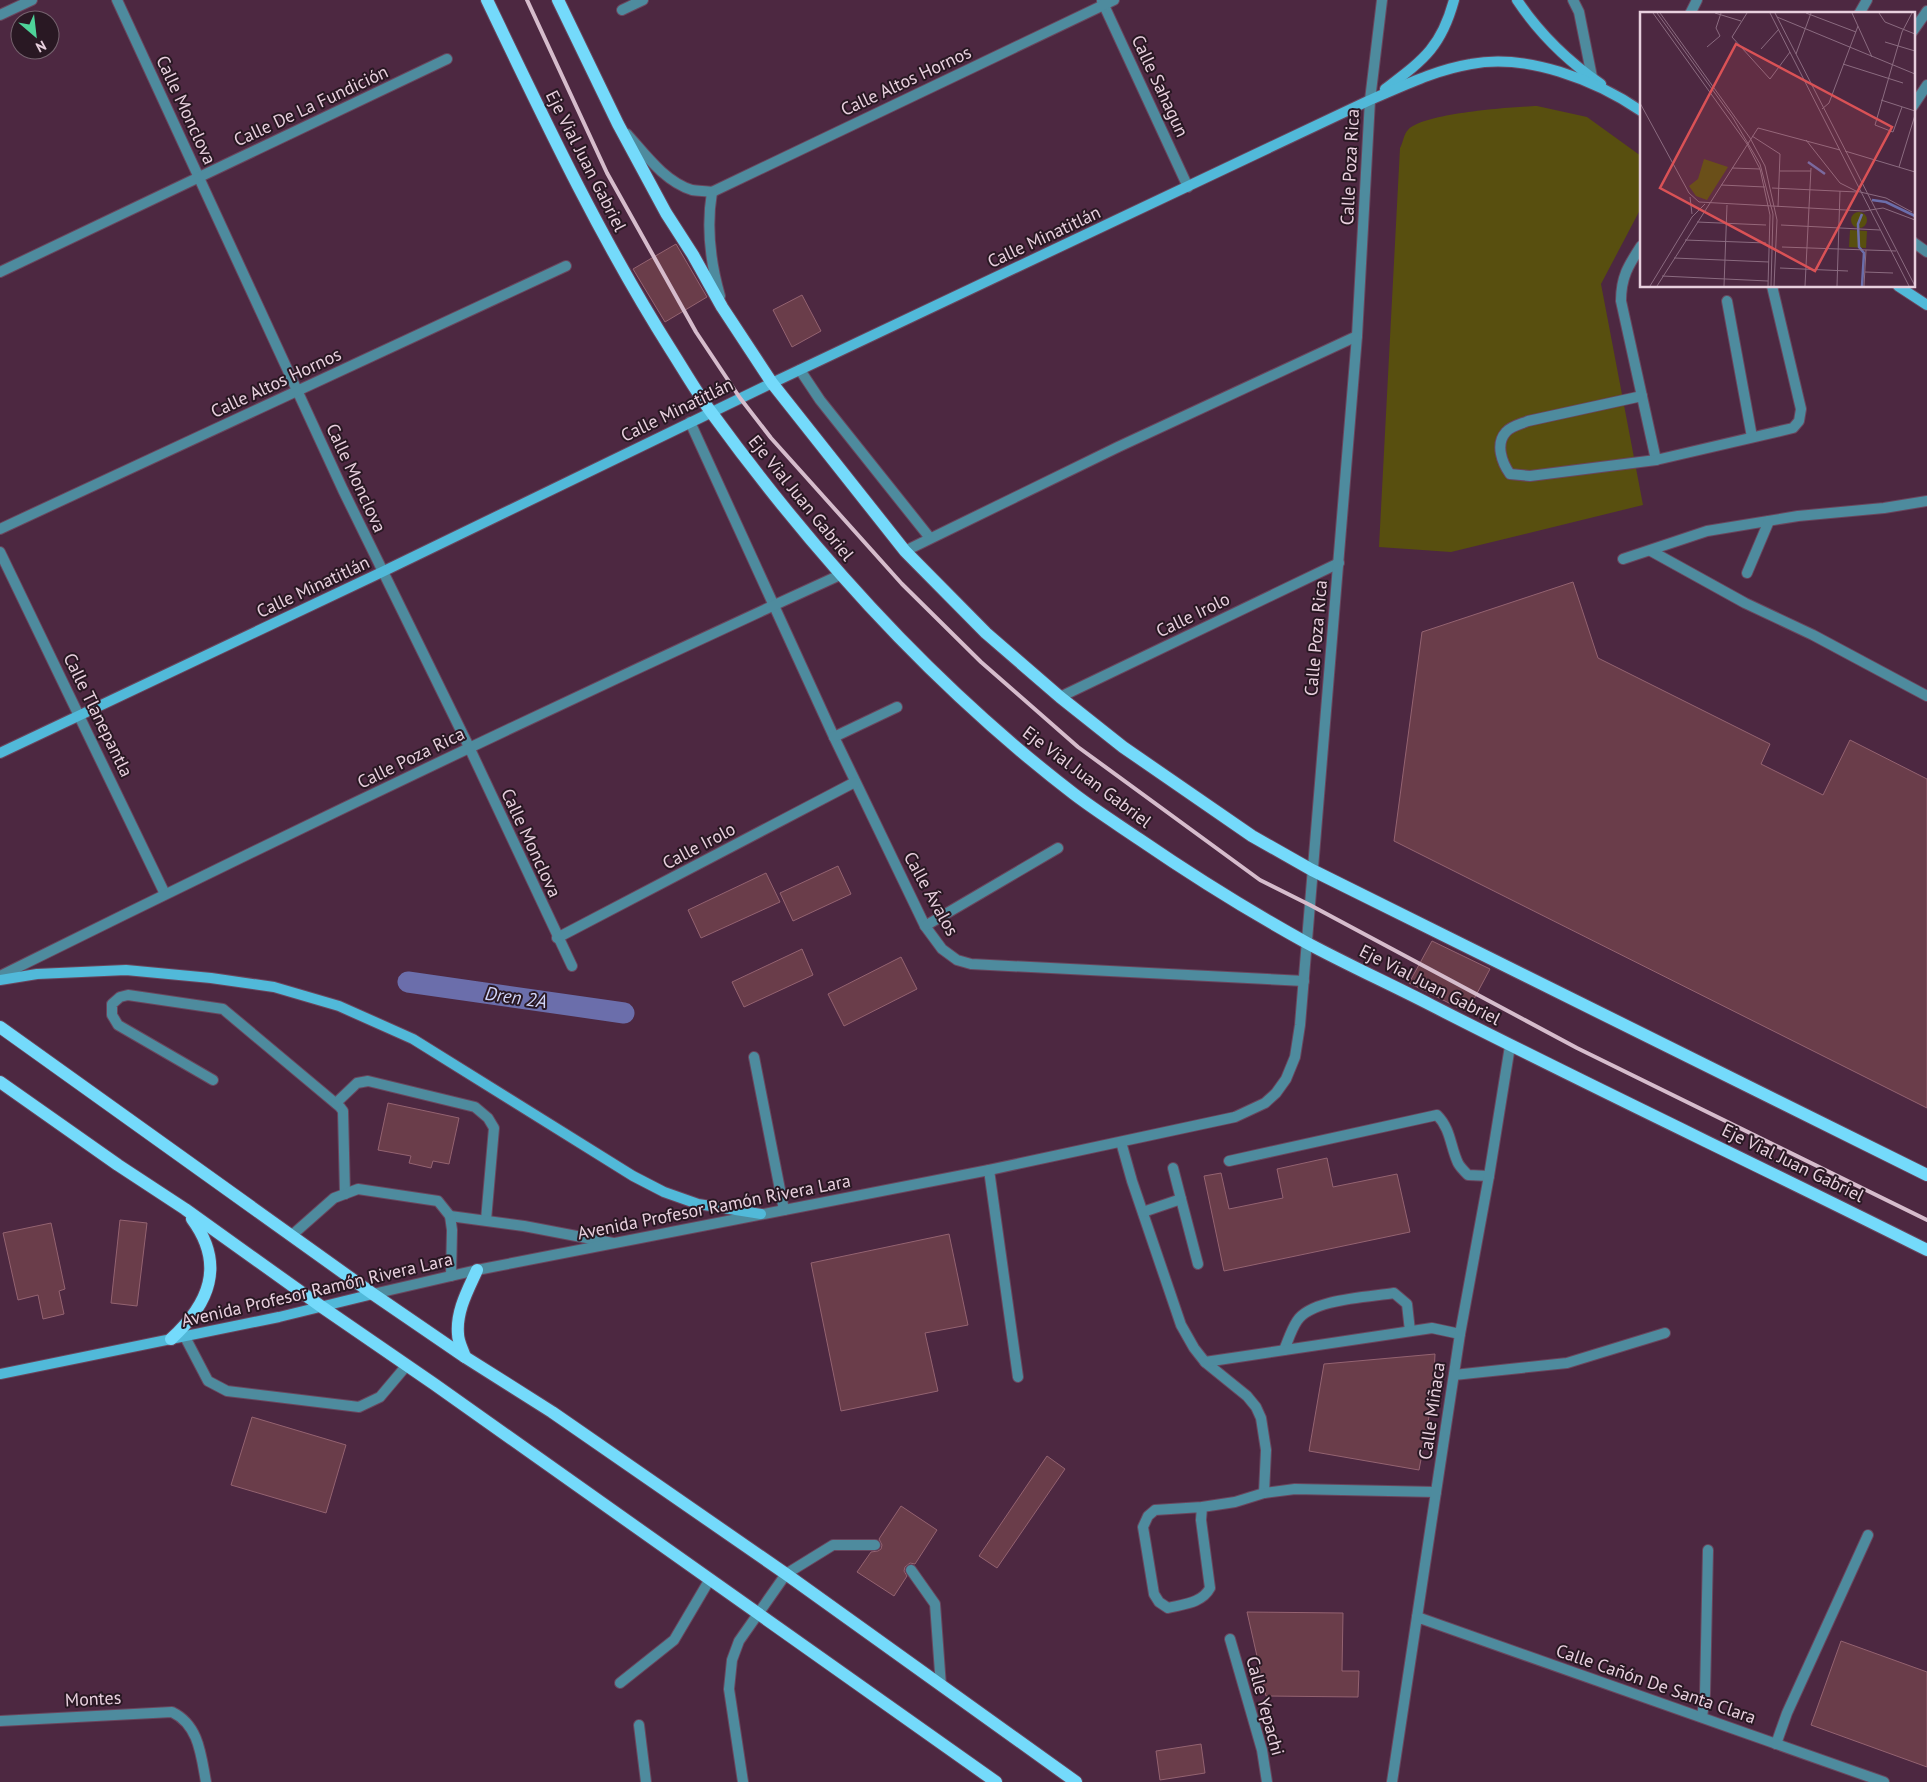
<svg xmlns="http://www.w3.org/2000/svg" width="1927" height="1782" font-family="'PT Sans',sans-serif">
  <rect width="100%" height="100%" fill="#4d2841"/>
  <path fill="#584f0f" d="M1537,106l50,11 54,39v52l-40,76 42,221 -192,47 -72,-5 21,-399c3,-5 4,-15 8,-18 15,-17 105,-23 129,-24z"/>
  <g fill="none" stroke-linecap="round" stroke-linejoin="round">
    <path stroke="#6b6eab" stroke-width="21" d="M408,982l216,31"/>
  </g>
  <g fill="#6a3d4a" stroke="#946371">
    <path d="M676,244l31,53 -42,25 -32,-53z"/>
    <path d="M802,295l19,36 -29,16 -19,-37z"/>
    <path d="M1573,582l25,76 172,86 -9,20 62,31 27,-55 77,39v329l-533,-267 28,-209z"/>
    <path d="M838,866l13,28 -58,27 -13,-28z"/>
    <path d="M766,873l14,29 -79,36 -13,-28z"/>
    <path d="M1432,941l58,28 -23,43 -58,-29z"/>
    <path d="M802,949l11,26 -69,32 -12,-25z"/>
    <path d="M901,957l16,32 -73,37 -16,-32z"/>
    <path d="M388,1103l71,15 -10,46 -16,-3 -2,7 -22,-5 2,-7 -33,-6z"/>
    <path d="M1327,1158l6,29 64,-13 13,58 -186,39 -20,-95 17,-3 8,36 54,-11 -6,-29z"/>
    <path d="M120,1220l27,3 -10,83 -26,-3z"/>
    <path d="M51,1223l14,66 -6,2 5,23 -21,5 -5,-24 -20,5 -15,-67z"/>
    <path d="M949,1234l19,91 -43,8 13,58 -97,20 -30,-148z"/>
    <path d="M1435,1354l-2,41 -14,75 -110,-19 15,-87z"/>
    <path d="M252,1417l94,28 -20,68 -95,-28z"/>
    <path d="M1047,1456l18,13 -68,99 -18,-12z"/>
    <path d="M901,1506l36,24 -22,34 -5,-1 -5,4 -1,4 3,5 -13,20 -37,-24 14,-20 7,-1 3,-2 1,-4 -3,-6z"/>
    <path d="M1247,1612l96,1 -1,58h17l-1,26 -92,-1z"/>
    <path d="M1841,1641l86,31v95l-116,-42z"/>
    <path d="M1201,1744l4,29 -45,7 -4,-29z"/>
  </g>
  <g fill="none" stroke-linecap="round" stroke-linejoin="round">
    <g stroke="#69465d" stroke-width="12">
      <g id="service">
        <path d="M1573,0l6,12 13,65"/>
        <path d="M1690,14l7,-14"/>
        <path d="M1859,14l8,-14"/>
        <path d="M1913,31l14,-20"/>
        <path d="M1913,106l14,-21"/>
        <path d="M1913,242l14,10"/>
        <path d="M1641,246c-13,20 -20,31 -20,55l35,159"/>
        <path d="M1727,301l25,136"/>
        <path d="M1642,396l-114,25c-7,3 -17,5 -22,11 -11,12 -4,31 4,42l20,2 126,-16 137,-32 6,-7 2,-12 -29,-123"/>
        <path d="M1651,551l94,52 68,32 114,61"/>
        <path d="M1623,559l84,-28 91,-15 86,-8 43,-7"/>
        <path d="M1747,573l22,-52"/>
        <path d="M754,1057l30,153"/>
        <path d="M213,1080l-95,-55 -6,-10v-11l8,-7 8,-2 95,14 117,98 3,4 2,83"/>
        <path d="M336,1103l21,-20 11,-2 107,26 13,11 6,10 -8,92"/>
        <path d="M1121,1142l11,39 49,144 13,23 11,14 42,34 9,11 5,11 5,32 -2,43 31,-4 141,3"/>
        <path d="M1229,1161l208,-46c14,14 13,31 21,48 2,4 6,8 10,12l21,1"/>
        <path d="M989,1170l29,207"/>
        <path d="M1181,1199l17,65"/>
        <path d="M1143,1212l38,-13 -8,-31"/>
        <path d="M450,1216l74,10 89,17"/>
        <path d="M291,1236l43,-38 24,-9 80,12 12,15 2,14 -1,46"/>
        <path d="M185,1337l23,44 19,10 132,16 21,-10 27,-32"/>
        <path d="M1284,1350c4,-9 7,-20 13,-29 14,-22 72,-24 97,-28l13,11 3,27"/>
        <path d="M1205,1362l227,-34 28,6"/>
        <path d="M1454,1375l113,-12 98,-30"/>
        <path d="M1202,1507l-47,3 -7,6 -5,11 11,67 5,8 9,6c16,-4 34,-5 42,-20l-9,-68 1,-13 33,-5 29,-9"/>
        <path d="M911,1570l24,34 6,82"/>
        <path d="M786,1574l47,-29h42"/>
        <path d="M1417,1617l43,-283 29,-158 21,-130"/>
        <path d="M1230,1639l32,111 5,32"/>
        <path d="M620,1683l54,-43 36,-61"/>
        <path d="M1702,1717l3,-23 3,-144"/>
        <path d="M639,1725l7,57"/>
        <path d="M1776,1744l11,-31 81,-178"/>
      </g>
    </g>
    <g stroke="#69465d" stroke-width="12">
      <g id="minor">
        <path d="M117,0l226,490 126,257 103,219"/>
        <path d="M1102,1l86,186"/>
        <path d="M622,10l21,-10"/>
        <path d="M0,15l32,-15"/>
        <path d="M627,134c18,20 38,48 65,56 6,1 14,1 20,2"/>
        <path d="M712,192l402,-192"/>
        <path d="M712,192c-6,36 -2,69 8,104"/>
        <path d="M0,272l447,-213"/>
        <path d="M800,370l20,30 110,138"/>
        <path d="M690,422l144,315 91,189 17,23 15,11 14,4 333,17"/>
        <path d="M0,529l566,-263"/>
        <path d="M905,551l213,-104 239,-111"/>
        <path d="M0,552l165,342"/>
        <path d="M1060,697l279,-134"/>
        <path d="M834,737l63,-30"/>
        <path d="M925,926l133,-78"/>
        <path d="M557,938l298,-156"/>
        <path d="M0,976c278,-138 558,-272 840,-401"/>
        <path d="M0,1721l172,-9c27,13 29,43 34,70"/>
        <path d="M743,1782l-14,-93 3,-29 7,-19 47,-67"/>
        <path d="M1392,1782l25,-165 467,165"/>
      </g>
    </g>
    <g stroke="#69465d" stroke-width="12">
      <path id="tertiary" d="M373,1294l104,-24 512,-100 246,-53 30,-14 11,-10 10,-14 9,-22 5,-32 57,-689 13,-236 12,-100"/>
    </g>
    <g stroke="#69465d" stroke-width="12">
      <g id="secondary">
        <path d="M1517,0c22,33 52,62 84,84"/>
        <path d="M1385,89c38,-29 56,-41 69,-89"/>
        <path d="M1898,286l29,19"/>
        <path d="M0,753l382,-181 390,-189 598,-283c33,-14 65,-30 101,-36 55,-11 125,16 170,47"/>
        <path d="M0,980l37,-6 89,-4 85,8 63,9 65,19 74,33 220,137 31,16 34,12 63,10"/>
        <path d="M0,1374l279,-57 94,-23"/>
      </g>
    </g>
    <g stroke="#69465d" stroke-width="14">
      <g id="primary">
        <path d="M487,0c57,119 113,238 184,350 14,22 27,45 43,66 102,140 222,272 360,378 21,16 43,30 65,45 54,37 110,72 168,104 41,22 83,41 124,62 164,84 331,162 496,245"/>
        <path d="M558,0l60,124 48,89 27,42 29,52 50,76 133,168 81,82 74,64 63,50 129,89 60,34 615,305"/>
        <path d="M0,1027l373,267 92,63 87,55 234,162 290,208"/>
        <path d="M0,1082l118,83 67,44 137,98 112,77 562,398"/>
        <path d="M171,1339c38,-35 55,-74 21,-120"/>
        <path d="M465,1357c-2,-7 -7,-15 -7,-23 -2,-23 10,-44 19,-64"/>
      </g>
    </g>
    <use href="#service" stroke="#4e8b9e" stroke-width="10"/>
    <use href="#minor" stroke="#4e8b9e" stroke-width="10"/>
    <use href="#tertiary" stroke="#4e8b9e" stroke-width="10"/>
    <use href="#secondary" stroke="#51b9d9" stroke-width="10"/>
    <use href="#primary" stroke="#74dafb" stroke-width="12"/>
    <path stroke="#d6bccc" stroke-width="4" d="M527,0l80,173 89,159 44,66 31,40 131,146 79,78 97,85 182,133 50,25 267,143 350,172"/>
  </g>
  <g text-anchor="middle" stroke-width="4" stroke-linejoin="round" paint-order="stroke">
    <g font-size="18" fill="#e8d0de" stroke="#291823">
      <text transform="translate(906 81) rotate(-25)" y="6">Calle Altos Hornos</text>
      <text transform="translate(1160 86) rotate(65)" y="6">Calle Sahagun</text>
      <text transform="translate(311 106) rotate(-25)" y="6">Calle De La Fundición</text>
      <text transform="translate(186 110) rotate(65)" y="6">Calle Monclova</text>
      <text transform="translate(586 161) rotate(63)" y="6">Eje Vial Juan Gabriel</text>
      <text transform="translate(1350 167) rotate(-87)" y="6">Calle Poza Rica</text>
      <text transform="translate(1044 237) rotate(-25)" y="6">Calle Minatitlán</text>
      <text transform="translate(276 383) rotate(-25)" y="6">Calle Altos Hornos</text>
      <text transform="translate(677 410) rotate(-26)" y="6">Calle Minatitlán</text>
      <text transform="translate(356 478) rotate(65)" y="6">Calle Monclova</text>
      <text transform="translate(801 498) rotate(51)" y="6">Eje Vial Juan Gabriel</text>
      <text transform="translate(313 587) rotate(-25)" y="6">Calle Minatitlán</text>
      <text transform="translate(1193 615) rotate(-26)" y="6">Calle Irolo</text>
      <text transform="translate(1316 638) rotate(-85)" y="6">Calle Poza Rica</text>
      <text transform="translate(98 715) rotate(64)" y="6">Calle Tlanepantla</text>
      <text transform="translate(411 758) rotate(-26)" y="6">Calle Poza Rica</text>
      <text transform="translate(1087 777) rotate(37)" y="6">Eje Vial Juan Gabriel</text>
      <text transform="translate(531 843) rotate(65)" y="6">Calle Monclova</text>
      <text transform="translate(699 846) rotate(-28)" y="6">Calle Irolo</text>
      <text transform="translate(931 894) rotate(61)" y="6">Calle Ávalos</text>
      <text transform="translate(1430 985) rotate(27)" y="6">Eje Vial Juan Gabriel</text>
      <text transform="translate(1793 1163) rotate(26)" y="6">Eje Vial Juan Gabriel</text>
      <text transform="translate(714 1207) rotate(-11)" y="6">Avenida Profesor Ramón Rivera Lara</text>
      <text transform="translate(317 1290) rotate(-13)" y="6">Avenida Profesor Ramón Rivera Lara</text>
      <text transform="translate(1432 1411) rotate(-82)" y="6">Calle Miñaca</text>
      <text transform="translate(1656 1684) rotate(19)" y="6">Calle Cañón De Santa Clara</text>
      <text transform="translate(93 1699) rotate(-3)" y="6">Montes</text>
      <text transform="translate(1265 1706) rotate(75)" y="6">Calle Yepachi</text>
    </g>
    <g font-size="19" font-style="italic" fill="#d2d6fa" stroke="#291823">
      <text transform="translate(516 997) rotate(8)" y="7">Dren 2A</text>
    </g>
  </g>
  <g transform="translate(1640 12)">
    <rect width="275" height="275" fill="#4d2841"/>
    <path d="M64,147l24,8 -21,33 -11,-4 -7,-10 9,-7zM211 208a8 8 0 1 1 16 0a8 8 0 1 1-16 0ZM210,218l17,1 -1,17 -17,-1z" fill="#584f0f"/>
    <path fill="none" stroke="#6b6eab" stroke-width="2.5" d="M168,150l17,12M232,188l14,2 29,14M222,202l-4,10 1,23 5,6 -2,33"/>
    <path fill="none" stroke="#8b6b80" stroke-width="1" d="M13,1l94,131 13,25 10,46 -2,71M17,1l76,105 27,46 13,50 -2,72M20,1l90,125 15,28 12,54 -3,66M75,1l26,8M107,1l-15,24 38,42 20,-27M130,1l139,273M135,1l140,273M166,1l50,19M212,1l20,44M239,1l6,9 30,12M137,5l138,57M245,30l30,9M67,35l13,-11 -4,-8 5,-15M121,37l18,-20M156,42l15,-41M203,52l60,19M241,88l34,11M0,91l49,90 10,9 165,9 19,-3 32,12M262,95l-9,25 -18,-7 27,-93 10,-19M182,97l7,-6 29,-77M112,124l28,18 -2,53M166,128l34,43 16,8 30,7 26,14M205,139l70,21M259,155l16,-52M92,156l28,1M140,159h31M81,173l44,2M132,176l85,4M50,185l2,17M57,210l69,3M141,213l99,5M45,228l81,3M142,235l114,4M34,246l95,4M140,256l68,3M225,260l28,1M22,264l106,5M10,274l42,-69 13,-13M17,274l101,-158 82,22M84,274l3,-81M165,274l6,-118M197,274l3,-95M224,274l2,-36"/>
    <path fill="#da5256" fill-opacity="0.15" stroke="#da5256" stroke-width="2.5" d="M96,32l156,83 -77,144 -155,-83z"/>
    <rect width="275" height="275" fill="none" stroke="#e8d0de" stroke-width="2.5"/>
  </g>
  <g transform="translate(35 35) rotate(152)"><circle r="24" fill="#291823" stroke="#75626e"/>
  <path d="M0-4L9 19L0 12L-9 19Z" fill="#4ed399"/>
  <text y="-8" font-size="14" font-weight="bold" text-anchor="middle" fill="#e8d0de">N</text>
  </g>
</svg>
